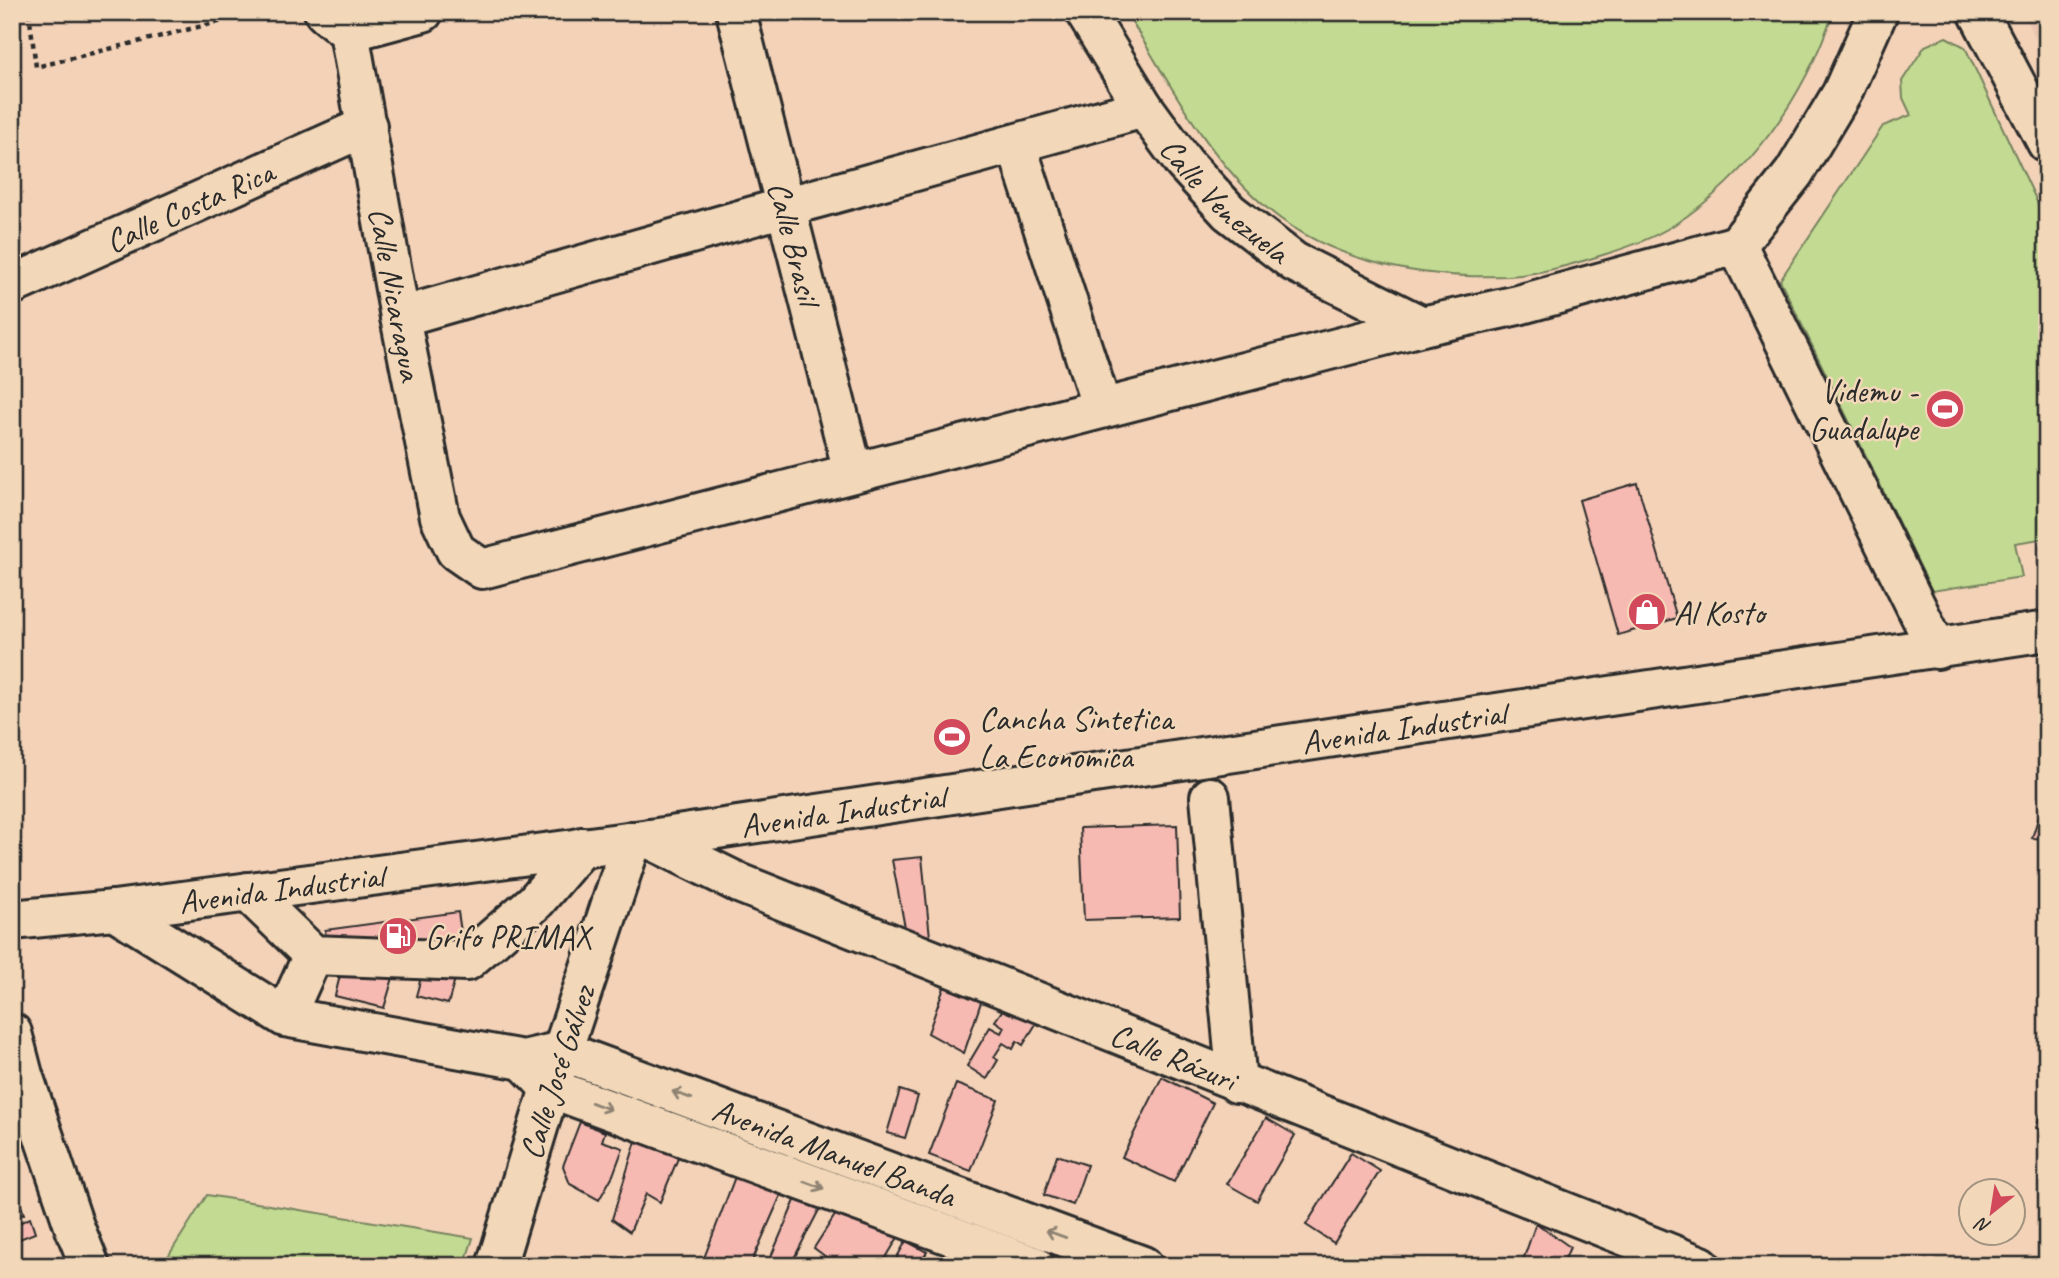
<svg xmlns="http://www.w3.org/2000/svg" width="2059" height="1278" font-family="Caveat,sans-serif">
  <rect width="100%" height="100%" fill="#f3d2b8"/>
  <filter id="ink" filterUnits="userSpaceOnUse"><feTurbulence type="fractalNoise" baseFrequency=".0143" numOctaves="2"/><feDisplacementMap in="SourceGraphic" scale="14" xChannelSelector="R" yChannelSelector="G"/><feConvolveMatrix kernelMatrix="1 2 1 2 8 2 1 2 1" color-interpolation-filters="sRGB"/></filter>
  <g filter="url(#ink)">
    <path fill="#ecc5b0" d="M2021,12h26v45z"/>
    <g fill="#c2da91" stroke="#76825e" stroke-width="2">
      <path d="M1126,12h707c-28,85 -84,164 -159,213 -21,13 -45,22 -68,29 -32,10 -65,20 -98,22 -84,3 -174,-12 -240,-67 -62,-52 -100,-129 -142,-197z"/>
      <path d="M1946,37l19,10 82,176v315l-32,5 7,34 -90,14 -152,-311 103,-154 28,-11 -8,-17 -1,-17 23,-35z"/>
      <path d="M207,1195l266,43 -9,28h-302z"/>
    </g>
    <g fill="#f6bab2" stroke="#2b2b2b" stroke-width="2">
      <path d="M1637,483l40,135 -59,17 -39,-135z"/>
      <path d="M2047,790v49l-15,-1z"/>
      <path d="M1177,825l3,92 -96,3 -4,-92z"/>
      <path d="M922,857l8,80 -24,-4 -14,-73z"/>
      <path d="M458,912l5,33 -133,19 -5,-34z"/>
      <path d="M343,963l52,8 -11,37 -49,-12z"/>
      <path d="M423,970l32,9 -7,25 -32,-8z"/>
      <path d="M946,982l36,17 -18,54 -36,-20z"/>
      <path d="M1006,1005l33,14 -16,26 -6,-4 -4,8 -10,-6 -9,14 4,3 -11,19 -20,-13 23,-39 11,6 3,-6 -9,-6z"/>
      <path d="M1162,1077l51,26 -39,79 -52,-25z"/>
      <path d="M956,1084l42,16 -27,71 -42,-16z"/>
      <path d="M900,1090l18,6 -13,42 -18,-5z"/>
      <path d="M2047,1097v36l-11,-5z"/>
      <path d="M1266,1118l29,17 -38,66 -30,-17z"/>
      <path d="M580,1122l25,10 -3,9 21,7 -10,27 -14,25 -29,-16 -7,-18z"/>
      <path d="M637,1138l44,13 -21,51 -14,-8 -16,38 -18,-13z"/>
      <path d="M1351,1153l29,18 -46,72 -28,-18z"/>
      <path d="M1057,1155l30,10 -14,40 -29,-10z"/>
      <path d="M738,1169l47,17 -35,80h-49z"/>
      <path d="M12,1178l12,36 -12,4z"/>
      <path d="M799,1191l21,17 -30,58h-23z"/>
      <path d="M839,1209l61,25 -19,32h-53l2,-6 -16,-12z"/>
      <path d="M30,1218l5,15 -23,9v-16z"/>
      <path d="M1536,1223l34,24 -8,19h-41z"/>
      <path d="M906,1241l21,11 -8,14h-27z"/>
    </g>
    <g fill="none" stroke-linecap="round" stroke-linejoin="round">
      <g stroke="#2b2b2b" stroke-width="44">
        <g id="minor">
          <path id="s1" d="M324,12l25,20 51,285 40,200 16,34 26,18 940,-243 96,-21 219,-60 57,-72 48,-80 36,-81"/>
          <path id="s2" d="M736,12l117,460"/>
          <path id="s3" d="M1085,12l59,96 40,55 45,49 65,50 128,64"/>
          <path d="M1978,12l69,131"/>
          <path d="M349,32l74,-20"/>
          <path d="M1016,144l86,264"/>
          <path d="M1737,245l200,404"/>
          <path id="s4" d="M12,285l355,-159"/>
          <path d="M400,317l385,-110 359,-99"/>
          <path d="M1210,797l27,286"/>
          <path id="s5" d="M650,839l89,44 962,383"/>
          <path d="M248,892l65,63 154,6 68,-59 47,-55"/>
          <path id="s6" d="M114,910l171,107 238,43 39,-9 581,215"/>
          <path d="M285,1017l28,-62"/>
          <path d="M12,1033l11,42 51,151 16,40"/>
          <path d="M523,1060l27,28 484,178"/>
          <path id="s7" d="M496,1266l54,-178 82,-247"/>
        </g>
      </g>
      <g stroke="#2b2b2b" stroke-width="44">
        <g id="highway">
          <path id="s8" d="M12,920l102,-10 536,-71 1397,-208"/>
        </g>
      </g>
      <path stroke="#2b2b2b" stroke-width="4.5" stroke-dasharray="5 5" stroke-linecap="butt" d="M29,12l7,55 223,-55"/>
      <use href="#minor" stroke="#f2d8b9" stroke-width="38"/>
      <use href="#highway" stroke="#f2d8b9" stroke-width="38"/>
    </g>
    <defs><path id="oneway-shaft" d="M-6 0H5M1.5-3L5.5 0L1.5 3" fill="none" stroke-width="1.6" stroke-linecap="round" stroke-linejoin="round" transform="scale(1.75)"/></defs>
    <g stroke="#8e8272">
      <use href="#oneway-shaft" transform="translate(682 1095) rotate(-160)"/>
      <use href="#oneway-shaft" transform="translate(601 1106) rotate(20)"/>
      <use href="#oneway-shaft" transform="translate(814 1185) rotate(20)"/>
      <use href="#oneway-shaft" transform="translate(1056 1234) rotate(-160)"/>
    </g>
  </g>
  <defs>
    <g id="stadium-disc" transform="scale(2.0125)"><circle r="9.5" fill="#d1495b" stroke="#f2d8b9"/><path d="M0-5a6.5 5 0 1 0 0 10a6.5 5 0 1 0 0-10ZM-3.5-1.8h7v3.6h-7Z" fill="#fff"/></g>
    <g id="shop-disc" transform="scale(2.0125)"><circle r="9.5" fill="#d1495b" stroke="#f2d8b9"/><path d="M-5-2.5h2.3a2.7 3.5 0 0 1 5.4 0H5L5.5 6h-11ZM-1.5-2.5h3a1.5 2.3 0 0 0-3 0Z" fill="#fff"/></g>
    <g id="fuel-disc" transform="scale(2.0125)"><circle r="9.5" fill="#d1495b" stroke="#f2d8b9"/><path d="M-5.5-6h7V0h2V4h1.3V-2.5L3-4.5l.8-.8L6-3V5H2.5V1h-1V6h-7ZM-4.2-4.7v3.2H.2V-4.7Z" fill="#fff"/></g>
  </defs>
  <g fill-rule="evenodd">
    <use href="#stadium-disc" x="1945" y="409"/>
    <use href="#shop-disc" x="1647" y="612"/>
    <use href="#stadium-disc" x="952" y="737"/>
    <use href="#fuel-disc" x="398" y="936"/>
  </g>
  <g text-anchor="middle" stroke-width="5" stroke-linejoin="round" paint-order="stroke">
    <g font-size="33" fill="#2b2b2b" stroke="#f2d8b9">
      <text dy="12" stroke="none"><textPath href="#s3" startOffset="236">Calle Venezuela</textPath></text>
      <text dy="12" stroke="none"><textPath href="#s4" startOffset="194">Calle Costa Rica</textPath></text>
      <text dy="12" stroke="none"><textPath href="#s2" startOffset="238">Calle Brasil</textPath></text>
      <text dy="12" stroke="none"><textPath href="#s1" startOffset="298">Calle Nicaragua</textPath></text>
      <text dy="12" stroke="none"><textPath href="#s8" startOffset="1405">Avenida Industrial</textPath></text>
      <text dy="12" stroke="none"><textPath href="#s8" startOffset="838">Avenida Industrial</textPath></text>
      <text dy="12" stroke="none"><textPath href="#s8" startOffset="271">Avenida Industrial</textPath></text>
      <text dy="12" stroke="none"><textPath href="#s5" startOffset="567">Calle Rázuri</textPath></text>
      <text dy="12" stroke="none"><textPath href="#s7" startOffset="203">Calle José Gálvez</textPath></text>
      <text dy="12" stroke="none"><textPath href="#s6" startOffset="774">Avenida Manuel Banda</textPath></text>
    </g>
    <g font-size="33" fill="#2b2b2b" stroke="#f2d8b9" text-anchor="start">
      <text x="1918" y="402" text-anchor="end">Videmu -<tspan x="1918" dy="38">Guadalupe</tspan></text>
      <text x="1674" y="624">Al Kosto</text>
      <text x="979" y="730">Cancha Sintetica<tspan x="979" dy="38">La Economica</tspan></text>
      <text x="425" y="948">Grifo PRIMAX</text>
    </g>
  </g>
  <rect width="2059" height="1278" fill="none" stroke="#f2d8b9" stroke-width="42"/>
  <rect x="21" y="21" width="2017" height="1236" fill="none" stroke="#2b2b2b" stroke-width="2.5" filter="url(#ink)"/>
  <g transform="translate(1992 1212) rotate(210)"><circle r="33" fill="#f2d8b9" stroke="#a29380" stroke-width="2"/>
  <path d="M0-5L12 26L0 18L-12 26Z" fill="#d1495b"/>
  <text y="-10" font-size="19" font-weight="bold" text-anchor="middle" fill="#2b2b2b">N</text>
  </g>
</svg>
